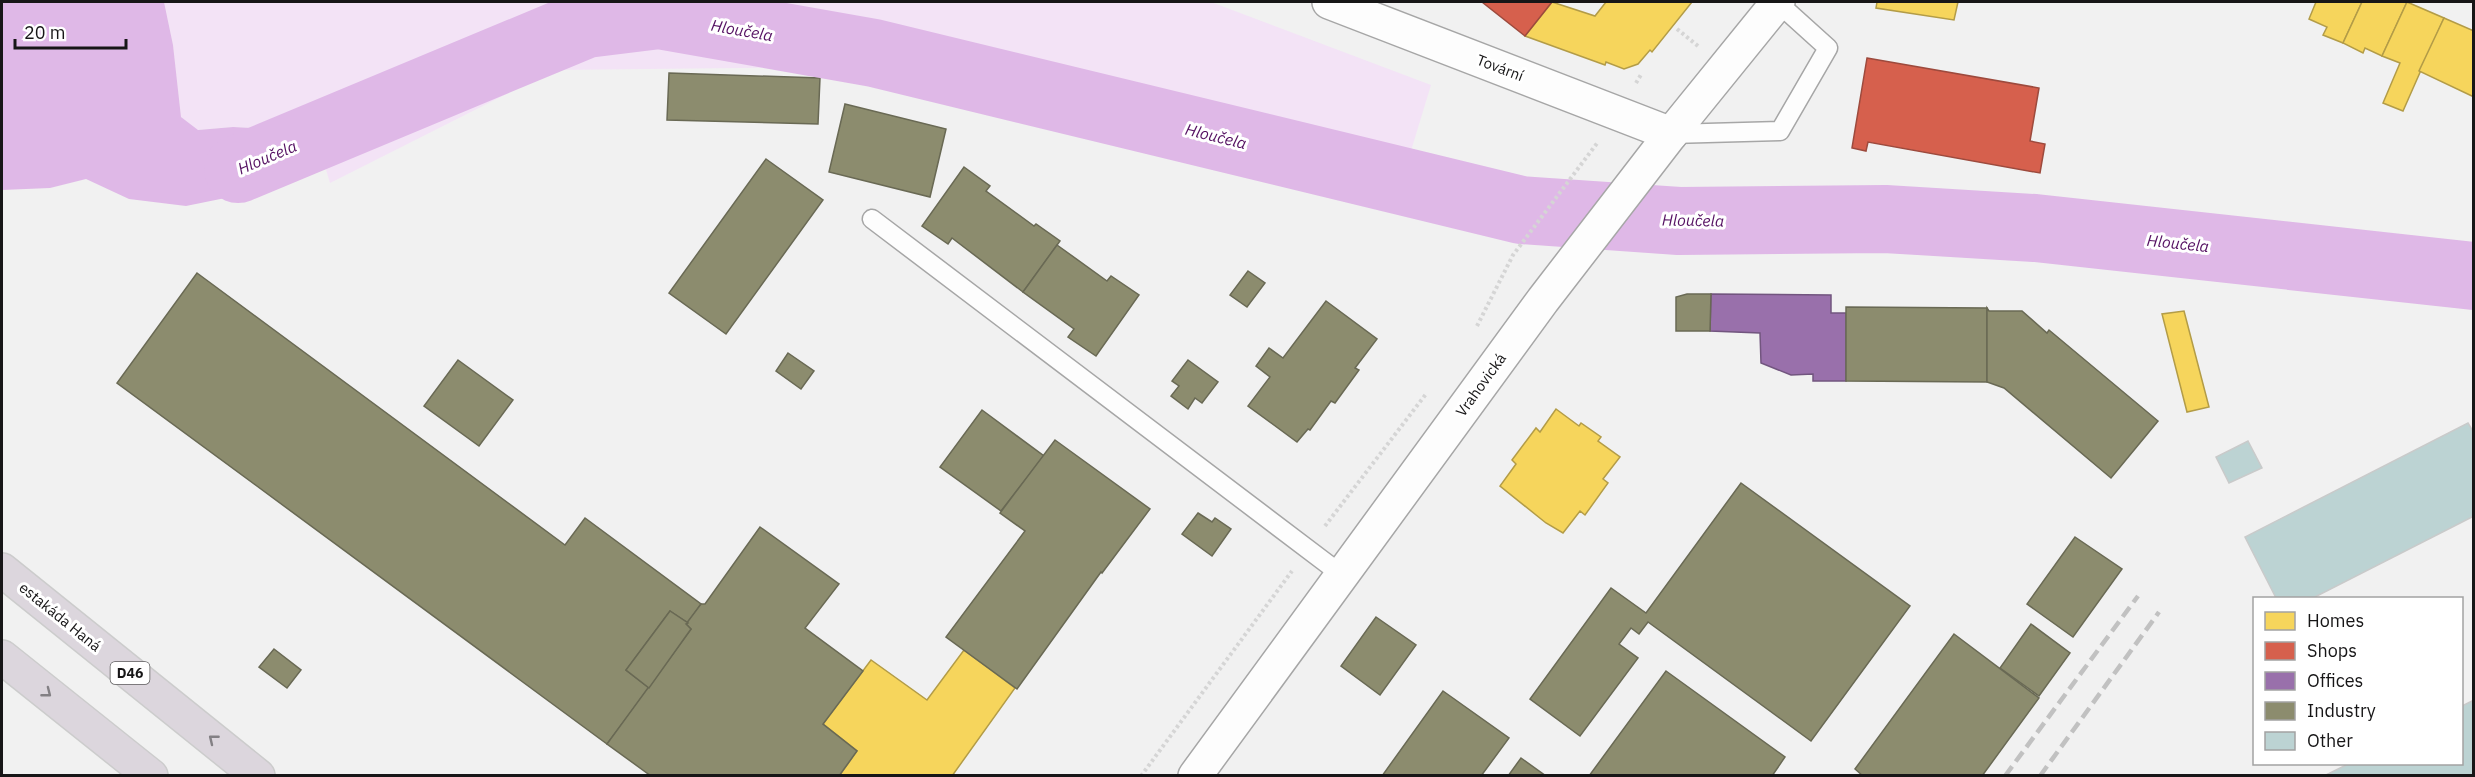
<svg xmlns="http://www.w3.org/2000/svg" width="2475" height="777" font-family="'IBM Plex Sans',sans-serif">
  <rect width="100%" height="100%" fill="#f1f1f1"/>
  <path fill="#f3e3f6" d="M164,2h1047l220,83 -35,115 -197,-43 -371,-90 -274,3 -224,113 -18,-60 -25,7 -54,-3 -36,3 -16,-13 -8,-72z"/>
  <path fill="#dfb8e7" d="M2,2h162l9,43 8,72 17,13 35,-3 54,3 26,-7 16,17 -6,21 -23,16 -36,13 -78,16 -57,-7 -43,-20 -36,9 -48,2z"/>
  <g fill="#f6d55c" stroke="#b39c47" stroke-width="1.5">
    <path d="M1552,2l43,14 11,-14h86l-40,50 -2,-2 -12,14 -14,5 -18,-7 -1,3 -80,-29z"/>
    <path d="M1877,2h81l-4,18 -78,-12z"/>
    <path d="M2316,2h46l-19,41 -20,-8 4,-8 -18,-8z"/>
    <path d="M2362,2h45l-25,54 -17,-8 -2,5 -20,-10z"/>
    <path d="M2407,2l37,16 -41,93 -20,-8 17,-40 -18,-7z"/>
    <path d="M2444,18l30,13v66l-55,-26z"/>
    <path d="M2184,311l25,96 -22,5 -25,-98z"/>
    <path d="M1556,409l23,17 2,-3 20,14 -3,4 22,16 -17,22 5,4 -23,32 -5,-4 -17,22 -17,-10 -46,-37 16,-22 -4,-4 24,-32 4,4z"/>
    <path d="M964,650l51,38 -63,88h-113l18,-25 -34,-27 48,-64 56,40z"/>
  </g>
  <g fill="#d6604d" stroke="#9d4a3d" stroke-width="1.5">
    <path d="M1482,2h70l-27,34z"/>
    <path d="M1867,58l172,30 -9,53 15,3 -5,29 -172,-31 -2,9 -14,-3z"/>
  </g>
  <path fill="#9970ab" stroke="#72557f" stroke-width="1.5" d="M1711,294l120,1v18h15v68h-33v-7l-22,1 -30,-12 -1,-30 -50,-2z"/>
  <g fill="#8c8c6e" stroke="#696954" stroke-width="1.5">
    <path d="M669,73l151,5 -2,46 -151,-4z"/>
    <path d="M845,104l101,25 -16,68 -101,-25z"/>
    <path d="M766,159l57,41 -97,134 -57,-41z"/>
    <path d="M964,167l26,19 -4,5 48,35 2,-2 24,17 -37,51 -71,-54 -4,6 -26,-18z"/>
    <path d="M1057,245l50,36 4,-5 28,19 -43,61 -28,-19 6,-8 -51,-37z"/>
    <path d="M1248,271l17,12 -18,24 -17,-12z"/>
    <path d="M197,273l368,272 20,-27 116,86 -13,19 -18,-12 -44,59 23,18 -42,56 -490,-361z"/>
    <path d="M1687,294h24l-1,37h-34v-34z"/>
    <path d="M1326,301l51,38 -22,29 4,2 -24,33 -4,-2 -21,29 -2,-1 -11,13 -49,-36 22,-29 -14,-11 13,-18 14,10z"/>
    <path d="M1846,307l141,1v74l-141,-1z"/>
    <path d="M1987,308l2,3h33l25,22 2,-3 109,91 -47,57 -107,-90 -17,-6z"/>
    <path d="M788,353l26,18 -13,18 -25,-18z"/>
    <path d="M458,360l55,40 -34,46 -55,-40z"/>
    <path d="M1188,360l30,22 -16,21 -7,-5 -7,11 -17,-13 8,-10 -7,-5z"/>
    <path d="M982,410l62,46 -43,55 -61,-44z"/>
    <path d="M1055,440l95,69 -48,64 -1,-1 -84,117 -71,-52 79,-106 -25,-18z"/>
    <path d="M1741,483l169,123 -99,135 -163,-119 -9,12 -8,-6 -12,16 19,14 -58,78 -50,-37 81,-111 35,25z"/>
    <path d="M1198,513l14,9 3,-4 16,11 -19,27 -30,-22z"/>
    <path d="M760,527l79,57 -34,44 58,43 -40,53 34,27 -18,25h-188l-44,-32 84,-115 -5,-5 15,-20h4z"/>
    <path d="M2075,537l47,32 -49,68 -46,-33z"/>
    <path d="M670,611l18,12 -2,1 5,5 -42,59 -23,-18z"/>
    <path d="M1376,617l40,28 -36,50 -39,-29z"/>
    <path d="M2031,624l39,29 -31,43 -39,-28z"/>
    <path d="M1954,634l85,64 -57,78h-119l-8,-7z"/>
    <path d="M274,649l27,21 -14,18 -28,-21z"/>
    <path d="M1666,671l119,86 -13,19h-183z"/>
    <path d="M1443,691l66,47 -28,38h-99z"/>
    <path d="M1521,758l25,18h-38z"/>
  </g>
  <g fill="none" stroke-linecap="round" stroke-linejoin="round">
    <path stroke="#dfb8e7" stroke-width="68" d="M238,169l348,-145 73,-9 215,38 647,157 158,11 206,-2 150,9 439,48"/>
  </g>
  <g fill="#bcd3d3" stroke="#c9caca" stroke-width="1.5">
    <path d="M2468,423l6,10v83l-161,82h-37l-31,-61z"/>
    <path d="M2248,441l14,27 -33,15 -13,-26z"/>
    <path d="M2474,700v76h-150l24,-12h114v-58z"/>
  </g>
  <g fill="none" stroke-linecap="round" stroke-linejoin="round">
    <g stroke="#a6a6a6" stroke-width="21">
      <g id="service">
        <path d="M1671,134l109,-3 48,-83 -51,-46"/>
        <path d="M872,219l470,356"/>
      </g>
    </g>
    <g stroke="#a6a6a6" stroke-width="36">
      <path id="minor" d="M1329,2l342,132"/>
    </g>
    <g stroke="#a6a6a6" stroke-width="36">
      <path id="tertiary" d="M1195,776l348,-476 128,-166 107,-132"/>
    </g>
    <g stroke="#ccc" stroke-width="36">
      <g id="motorway">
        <path d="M2,570l256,206"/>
        <path d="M2,657l149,119"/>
      </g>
    </g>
    <g stroke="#d5d5d5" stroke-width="4" stroke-dasharray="3 3" stroke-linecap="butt">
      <path d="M1677,29l21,17"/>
      <path d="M1636,83l6,-10"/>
      <path d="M1477,326l36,-71 85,-113"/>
      <path d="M1325,526l101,-132"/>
      <path d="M1141,776l151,-205"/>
    </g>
    <use href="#service" stroke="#fdfdfd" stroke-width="18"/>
    <use href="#minor" stroke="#fdfdfd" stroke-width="33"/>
    <use href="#tertiary" stroke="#fdfdfd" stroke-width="33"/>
    <use href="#motorway" stroke="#dcd6dd" stroke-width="33"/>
    <g stroke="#c1c1c1" stroke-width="4.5" stroke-dasharray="12 6" stroke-linecap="butt">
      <path d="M2005,776l133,-180"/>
      <path d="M2040,776l119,-164"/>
    </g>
  </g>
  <defs><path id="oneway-chevron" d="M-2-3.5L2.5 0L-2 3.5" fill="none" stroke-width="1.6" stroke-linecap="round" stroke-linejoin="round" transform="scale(1.5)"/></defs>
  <g stroke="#838084">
    <use href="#oneway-chevron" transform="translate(47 693) rotate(38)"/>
    <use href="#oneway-chevron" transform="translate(213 739) rotate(-141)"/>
  </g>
  <g text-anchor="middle" stroke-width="6" stroke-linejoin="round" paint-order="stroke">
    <rect fill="#fff" stroke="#5d5c5d" stroke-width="1.5" x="110.5" y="662" width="39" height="22" rx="4.5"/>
    <g font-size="14" font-weight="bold" fill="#171617">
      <text x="130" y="678">D46</text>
    </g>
    <g font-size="15" fill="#171617" stroke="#fff">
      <text transform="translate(1500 68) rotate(21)" y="5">Tovární</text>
      <text transform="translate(1481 385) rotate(-54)" y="5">Vrahovická</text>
      <text transform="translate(60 617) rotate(39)" y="5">estakáda Haná</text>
    </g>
    <g font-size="16" font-style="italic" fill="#551162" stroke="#fff">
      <text transform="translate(742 30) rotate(10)" y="6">Hloučela</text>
      <text transform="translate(1216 136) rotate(14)" y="6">Hloučela</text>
      <text transform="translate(267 157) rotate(-23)" y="6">Hloučela</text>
      <text transform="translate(1693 220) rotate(1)" y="6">Hloučela</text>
      <text transform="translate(2178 243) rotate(6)" y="6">Hloučela</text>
    </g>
  </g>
  <rect width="2475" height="777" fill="none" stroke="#171617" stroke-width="6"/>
  <rect x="2253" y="597" width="210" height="168" fill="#ffffff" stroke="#a2a2a2" stroke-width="1.5"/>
  <rect x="2265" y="612" width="30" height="18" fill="#f6d55c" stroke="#a2a2a2" stroke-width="1.5"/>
  <text x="2307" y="627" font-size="18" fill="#171617">Homes</text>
  <rect x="2265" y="642" width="30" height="18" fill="#d6604d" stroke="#a2a2a2" stroke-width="1.5"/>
  <text x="2307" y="657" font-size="18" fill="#171617">Shops</text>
  <rect x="2265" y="672" width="30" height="18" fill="#9970ab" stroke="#a2a2a2" stroke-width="1.5"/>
  <text x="2307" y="687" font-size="18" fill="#171617">Offices</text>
  <rect x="2265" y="702" width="30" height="18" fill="#8c8c6e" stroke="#a2a2a2" stroke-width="1.5"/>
  <text x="2307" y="717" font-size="18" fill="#171617">Industry</text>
  <rect x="2265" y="732" width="30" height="18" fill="#bcd3d3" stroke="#a2a2a2" stroke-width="1.5"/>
  <text x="2307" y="747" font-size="18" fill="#171617">Other</text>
  <path d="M15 39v9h111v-9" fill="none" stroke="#171617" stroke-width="3"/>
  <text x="24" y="39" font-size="18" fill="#171617" stroke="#ffffff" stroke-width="4.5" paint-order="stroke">20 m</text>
</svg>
